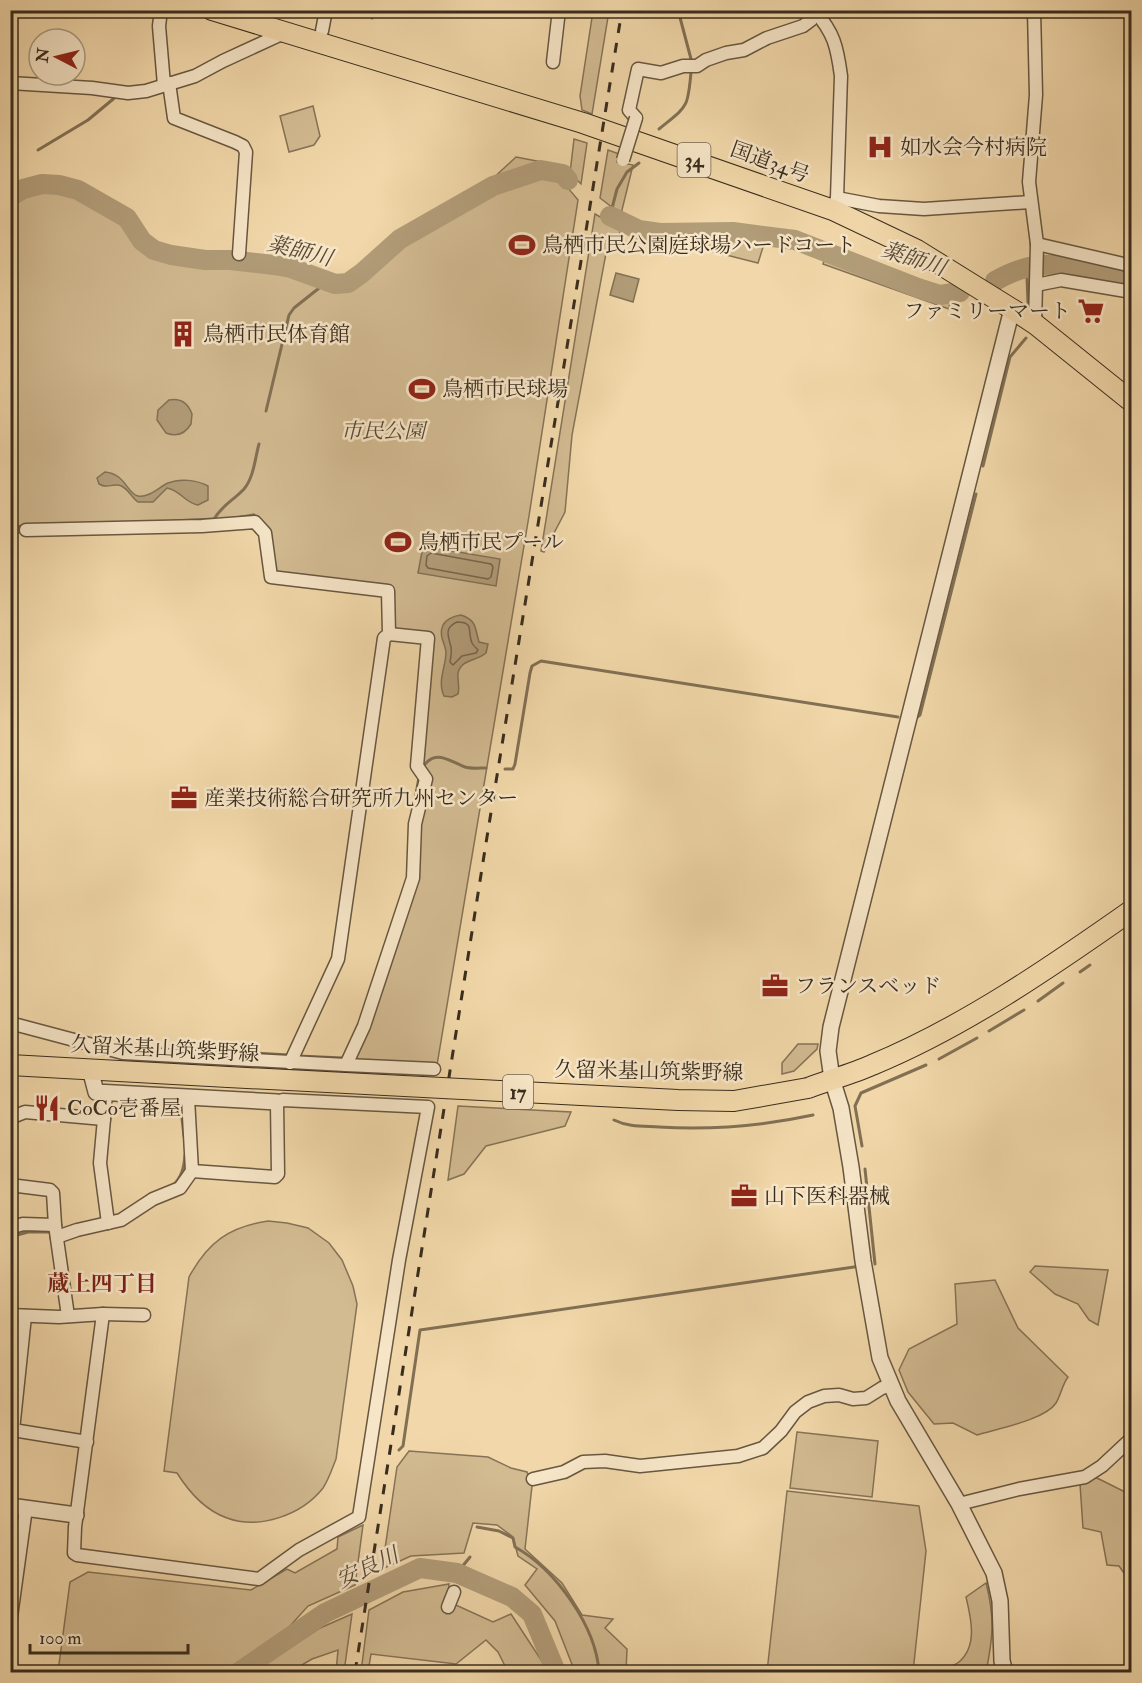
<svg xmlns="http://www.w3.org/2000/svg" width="1142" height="1683" font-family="'IM FELL Double Pica','Noto Serif JP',serif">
  <rect width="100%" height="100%" fill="#f1d7a9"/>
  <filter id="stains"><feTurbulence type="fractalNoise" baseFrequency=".00333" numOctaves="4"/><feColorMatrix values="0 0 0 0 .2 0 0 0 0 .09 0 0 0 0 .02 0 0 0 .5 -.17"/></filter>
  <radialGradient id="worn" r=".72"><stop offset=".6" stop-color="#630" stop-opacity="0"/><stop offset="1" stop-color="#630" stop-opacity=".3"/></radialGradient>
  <g fill="#d2ba91" stroke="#867357" stroke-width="1.5">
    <path d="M593,11h16l-17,103 -10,-4 -2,-14z"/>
    <path d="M313,106l7,30 -6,9 -25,7 -9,-36z"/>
    <path d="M574,139l13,4 -6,41 -11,-11z"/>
    <path d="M608,150l11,4 -2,8 16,3 -12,49 -21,-16z"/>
    <path d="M516,157l26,5 -53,20z"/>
    <path d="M540,175c19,2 27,11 38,25l-49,316 -92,549 -86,-3 66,-184 -1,-42 13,-58 -9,-16 11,-127 -37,-3 -2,-43 -110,-13 -8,-5 -5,-41 -15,-16 -52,9 -181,10 -10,-1v-330l39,-15h11l15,4 43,28 22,30 15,7 50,7 56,4 28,5 47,15 14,-2 56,-44 79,-46z"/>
    <path d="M595,214l25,14 -1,23 -12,-3 -35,187 -7,77 -21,40 -3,-1z"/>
    <path d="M726,237l39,4 -7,22 -95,-24z"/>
    <path d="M825,258l92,36 33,8 -1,7 -126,-45z"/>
    <path d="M798,1044h20l-1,5 -23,22 -12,3v-11z"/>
    <path d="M458,1106l113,6 -6,14 -79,20 -22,28 -16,6z"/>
    <path d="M268,1221l19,2 21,5 21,15 13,17 11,26 4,18 -21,155c-4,10 -7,20 -13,29 -21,27 -64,42 -96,30 -23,-8 -38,-26 -50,-45l-13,-2 25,-194c19,-35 40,-50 79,-56z"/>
    <path d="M1035,1266l73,4 -10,55 -9,-5 -11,-16 -23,-10 -25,-22z"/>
    <path d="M995,1280l23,48 50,49c-6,8 -7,18 -12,26 -11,17 -60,26 -79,32l-24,-12 -19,1 -26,-32 -9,-22 10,-21 48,-25 -2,-40z"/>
    <path d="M797,1432l81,9 -6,56 -82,-9z"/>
    <path d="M409,1451l79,6 23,11 16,4 5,14 -7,63 37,34 20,32 31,4 -8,9 22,21 -1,23h-51l-20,-51 -30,-36 12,-16 -19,-13 -5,-19 -16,-12 -24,-2 -9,30 -53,3 -29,13 15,-102z"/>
    <path d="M1095,1477l30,15h6v87l-2,1 -10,-14 -12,-1 -6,-33 -18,-4 -3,-44z"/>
    <path d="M787,1491l132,15 7,45 -13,121h-146z"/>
    <path d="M363,1525l-8,60 -47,21 -18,20 -66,46h-166l12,-90 18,-10 163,18 36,-21 8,4 42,-24 1,-12z"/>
    <path d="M986,1583c9,34 7,55 0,89h-54c7,-5 20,-4 27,-10 19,-16 12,-44 7,-65z"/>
    <path d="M449,1584l-2,17 46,21 18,-8 38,58h-41l-10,-20 -12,-12 -30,24 -85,-10 -3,18h-7l8,-62 34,-18z"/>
    <path d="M352,1614l-8,58h-8l2,-22 -26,9 -22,13h-36l66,-44z"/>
  </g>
  <g fill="#b29d79" stroke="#827054" stroke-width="1.5">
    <path d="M616,273l23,6 -6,23 -23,-7z"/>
    <path d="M169,400c11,-2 19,3 23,14l-1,10c-6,10 -15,13 -25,9l-9,-13 1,-10z"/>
    <path d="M105,472c21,2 22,22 33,24 11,2 21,-9 30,-13 12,-5 29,-3 40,3v14l-10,5c-13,-2 -18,-15 -31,-17l-14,14h-15c-7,-5 -11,-16 -20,-17 -8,-1 -11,4 -19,-1l-2,-6z"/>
    <path d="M423,546l77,13 -4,27 -78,-13z"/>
    <path d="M461,615c16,5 14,14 18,27l9,2 -2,9c-9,8 -25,6 -28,20 -1,7 2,13 0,21l-6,3 -8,-1c-7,-15 2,-29 2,-44 -1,-9 -7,-15 -4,-24 2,-8 11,-12 19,-13z"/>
  </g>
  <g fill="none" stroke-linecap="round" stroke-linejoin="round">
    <g stroke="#76644b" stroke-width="1.5">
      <path d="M431,553l60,11 2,3 -2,10 -3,2 -60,-11 -2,-3 1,-9z"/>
      <path d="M457,622c18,0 10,10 15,21 1,2 4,5 6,7l-2,3 -14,3 -9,9 -3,-3c1,-5 2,-10 1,-15 -3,-12 -7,-19 6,-25z"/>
    </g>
    <g stroke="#827054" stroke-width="3">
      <path d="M372,10v8"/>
      <path d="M678,10l13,49"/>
      <path d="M659,129c28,-23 29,-20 32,-57"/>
      <path d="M38,150l50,-30 30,-25"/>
      <path d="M610,216l7,-27 10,-17 12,-9"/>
      <path d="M1028,303l-1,-26 2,-11"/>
      <path d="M266,411l23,-96 5,-7 34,-27"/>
      <path d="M983,466l27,-109 16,-19"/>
      <path d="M174,521l40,-2c10,-16 19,-18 30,-30 10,-12 11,-31 15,-45"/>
      <path d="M10,527l14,-1"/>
      <path d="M916,718l4,-3 56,-221"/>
      <path d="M422,768c13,-20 27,-7 43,-1 6,2 14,1 21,1"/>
      <path d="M505,769h8l2,-5 15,-91 2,-7 9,-5 357,56"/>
      <path d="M415,800l4,-23"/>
      <path d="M1127,939l5,-3"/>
      <path d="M1080,972l10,-7"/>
      <path d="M1038,1001l25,-18"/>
      <path d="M989,1031l35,-21"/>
      <path d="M198,1050l91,5"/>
      <path d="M298,1056l45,2 1,-2"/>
      <path d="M939,1059l38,-21"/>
      <path d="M181,1109l3,27"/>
      <path d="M614,1120c14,7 29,6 45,7 52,3 103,-1 154,-12"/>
      <path d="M862,1146l-7,-40 6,-13 65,-28"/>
      <path d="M865,1169l10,95"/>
      <path d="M172,1186c10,-8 12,-19 13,-31"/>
      <path d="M10,1237l18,-5h25"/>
      <path d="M399,1450l4,-4 17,-116 434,-63"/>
      <path d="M477,1527l22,4 14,7 2,9c40,22 81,79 84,125"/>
      <path d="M457,1573l13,-16"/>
    </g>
    <g stroke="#b29d79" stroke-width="20">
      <path d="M10,197l13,-8 19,-5 17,1 19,5 49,28 15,23 12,9 17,5 34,5h25l44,5 17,3 44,16 13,-1 14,-10 38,-34 93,-53 48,-16 22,4 5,6"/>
      <path d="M610,216l29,14 21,3 73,-1 62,8 123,48 22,7 20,-3"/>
      <path d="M995,281c54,-31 81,-10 137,-1"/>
      <path d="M239,1672l86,-59 95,-45 37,5 55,24 20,17 24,58"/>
    </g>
    <g stroke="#675740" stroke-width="15">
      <g id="minor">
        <path d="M161,10l-2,16 5,59"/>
        <path d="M814,10c20,23 23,36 27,66l-4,122 -4,12"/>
        <path d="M1034,10l2,85 -7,87 8,62 -2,80"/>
        <path d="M322,31l4,-21"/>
        <path d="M553,62l6,-52"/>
        <path d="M10,83l82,5 36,5 18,-2 49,-15 28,-15 63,-29"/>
        <path d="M169,83l5,35 61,24 8,4 3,6 -7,102"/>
        <path d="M636,118l-7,-8 9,-41 23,4 22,-7h14l9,-6 20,-7 18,-3 23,-12 36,-12 8,-6 5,-8 5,-2"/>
        <path d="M837,198l42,8 45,3 106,-7"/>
        <path d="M1037,244l95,22"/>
        <path d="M1036,285l25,-5 71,12"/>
        <path d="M26,530l176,-4 53,-4 10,11 6,44 117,14 1,43 -5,4 -46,321 -48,104"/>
        <path d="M10,1023l113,30 223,12 18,-39 49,-148 2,-54 11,-45 -9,-13 11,-128 -39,-4"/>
        <path d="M346,1065l88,4"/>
        <path d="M10,1118l15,-6 79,7 2,-26"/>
        <path d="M104,1119l-4,44 8,60"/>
        <path d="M10,1185l40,5 3,3 2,32 13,91"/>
        <path d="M10,1228l13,-4 32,1"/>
        <path d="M57,1237l20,-7 44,-10 32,-21 27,-11 12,-17"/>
        <path d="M103,1314l41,1"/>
        <path d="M10,1315l49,2 44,-3 -28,213 -1,26 3,2 182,24 40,-29 60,-33 40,-257 29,-153 -145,-7 -6,2 1,72 -3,3 -83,-6 -4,-73"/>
        <path d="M25,1316l-12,114 74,12"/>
        <path d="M533,1479l31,-7 19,-10 22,-1 35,5 98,-10 25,-8 18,-17 14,-19 13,-10 16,-6 15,-1 14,4 13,-1 16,-10 10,-3"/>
        <path d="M959,1504l60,-15 66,-12 17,-11 30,-28"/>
        <path d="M448,1607l6,-15"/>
        <path d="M10,1624l16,-116"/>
      </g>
    </g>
    <g stroke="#675740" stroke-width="18">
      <g id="tertiary">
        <path d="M90,1069l6,23 181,10"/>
        <path d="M10,1506l66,9"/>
        <path d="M1005,1672l-3,-11 -2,-60 -6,-28 -35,-69 -61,-103 -18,-43 -17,-97 -12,-94 -10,-59 -9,-29 -4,-28 3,-24 181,-718"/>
      </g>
    </g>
    <g stroke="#392c1d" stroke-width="22">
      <g id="primary">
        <path d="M10,1065l218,12"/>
        <path d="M808,1088c21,-8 44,-14 64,-23 92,-38 179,-98 260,-155"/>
      </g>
    </g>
    <g stroke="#392c1d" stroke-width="22">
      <path id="trunk" d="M212,10l371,113 250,87 84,40 95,59 23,15 97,78"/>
    </g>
    <use href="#minor" stroke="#f6e5c7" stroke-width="12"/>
    <use href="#tertiary" stroke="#f6e5c7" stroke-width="15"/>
    <use href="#primary" stroke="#f1d7a9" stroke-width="20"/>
    <use href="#trunk" stroke="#f1d7a9" stroke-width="20"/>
    <path stroke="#392c1d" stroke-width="3" stroke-dasharray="10 10" stroke-linecap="butt" d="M355,1672l131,-829 136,-833"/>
    <g stroke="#675740" stroke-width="15" stroke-linecap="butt">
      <path id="minor-bridge" d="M623,160l13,-42"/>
    </g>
    <g stroke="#392c1d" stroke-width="22" stroke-linecap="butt">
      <path id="primary-bridge" d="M228,1077l450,23 56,1 74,-13"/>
    </g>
    <use href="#minor-bridge" stroke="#f6e5c7" stroke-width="12"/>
    <use href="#primary-bridge" stroke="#f1d7a9" stroke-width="20"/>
  </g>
  <defs>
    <g id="hospital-bare" transform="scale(2.07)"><path d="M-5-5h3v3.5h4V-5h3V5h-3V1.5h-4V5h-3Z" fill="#8f2418" stroke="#f6e5c7" stroke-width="2.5" paint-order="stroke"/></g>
    <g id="stadium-bare" transform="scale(2.07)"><path d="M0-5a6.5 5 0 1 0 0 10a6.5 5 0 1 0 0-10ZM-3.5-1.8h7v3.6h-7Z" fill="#8f2418" stroke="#f6e5c7" stroke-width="2.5" paint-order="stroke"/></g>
    <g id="supermarket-bare" transform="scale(2.07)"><path d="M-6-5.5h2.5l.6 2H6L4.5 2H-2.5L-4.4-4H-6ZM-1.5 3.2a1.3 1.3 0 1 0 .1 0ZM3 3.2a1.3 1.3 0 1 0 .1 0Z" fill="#8f2418" stroke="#f6e5c7" stroke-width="2.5" paint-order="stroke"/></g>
    <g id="building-bare" transform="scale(2.07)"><path d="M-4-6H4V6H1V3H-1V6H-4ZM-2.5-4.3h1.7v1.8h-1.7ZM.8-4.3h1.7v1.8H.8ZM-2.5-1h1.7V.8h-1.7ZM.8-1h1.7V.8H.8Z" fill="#8f2418" stroke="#f6e5c7" stroke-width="2.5" paint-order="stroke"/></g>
    <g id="office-bare" transform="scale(2.07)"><path d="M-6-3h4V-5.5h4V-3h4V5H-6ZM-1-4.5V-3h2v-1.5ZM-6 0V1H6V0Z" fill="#8f2418" stroke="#f6e5c7" stroke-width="2.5" paint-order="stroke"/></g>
    <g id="restaurant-bare" transform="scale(2.07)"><path d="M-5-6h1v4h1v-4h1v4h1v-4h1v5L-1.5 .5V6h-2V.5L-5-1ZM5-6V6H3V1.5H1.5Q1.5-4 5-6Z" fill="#8f2418" stroke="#f6e5c7" stroke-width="2.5" paint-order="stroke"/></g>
  </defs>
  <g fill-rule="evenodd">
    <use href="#hospital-bare" x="880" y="147"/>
    <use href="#stadium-bare" x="522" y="245"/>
    <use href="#supermarket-bare" x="1091" y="311"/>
    <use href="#building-bare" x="183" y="334"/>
    <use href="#stadium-bare" x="422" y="389"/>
    <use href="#stadium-bare" x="398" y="542"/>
    <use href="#office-bare" x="184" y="798"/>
    <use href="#office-bare" x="775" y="986"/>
    <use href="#restaurant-bare" x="47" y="1108"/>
    <use href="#office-bare" x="744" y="1196"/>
  </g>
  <g text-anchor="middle" stroke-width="5" stroke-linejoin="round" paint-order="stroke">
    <g fill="#f6e5c7" stroke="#726450" stroke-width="1.5">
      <rect x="677.5" y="143" width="33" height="34" rx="4.5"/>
      <rect x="503" y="1075" width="30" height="34" rx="4.5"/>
    </g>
    <g font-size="20" font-weight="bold" fill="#392c1d">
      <text x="694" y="167">34</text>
      <text x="518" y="1099">17</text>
    </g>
    <g font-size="21" fill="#392c1d" stroke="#f6e5c7" text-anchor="start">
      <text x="900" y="154">如水会今村病院</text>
      <text x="542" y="252">鳥栖市民公園庭球場ハードコート</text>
      <text x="1071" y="318" text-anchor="end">ファミリーマート</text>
      <text x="203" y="341">鳥栖市民体育館</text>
      <text x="442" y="396">鳥栖市民球場</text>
      <text x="418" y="549">鳥栖市民プール</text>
      <text x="204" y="805">産業技術総合研究所九州センター</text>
      <text x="795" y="993">フランスベッド</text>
      <text x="67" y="1115">CoCo壱番屋</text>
      <text x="764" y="1203">山下医科器械</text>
    </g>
    <g font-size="21" fill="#392c1d" stroke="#f6e5c7">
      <text transform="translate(770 162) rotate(20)" y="7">国道34号</text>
      <text transform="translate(165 1049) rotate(3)" y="7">久留米基山筑紫野線</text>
      <text transform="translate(649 1071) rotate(1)" y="7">久留米基山筑紫野線</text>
    </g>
    <g font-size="21" font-style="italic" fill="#584834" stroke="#f6e5c7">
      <text x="383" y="438">市民公園</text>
    </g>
    <g font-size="22" font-style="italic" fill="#574834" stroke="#f6e5c7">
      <text transform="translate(300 250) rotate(14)" y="8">薬師川</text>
      <text transform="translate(914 258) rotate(18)" y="8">薬師川</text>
      <text transform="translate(367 1567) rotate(-25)" y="8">安良川</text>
    </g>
    <g font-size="22" font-weight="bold" fill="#7a1f14" stroke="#f6e5c7">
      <text x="102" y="1291">蔵上四丁目</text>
    </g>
  </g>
  <rect width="1142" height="1683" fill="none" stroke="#f1d7a9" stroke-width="36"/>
  <rect x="12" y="12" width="1118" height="1659" fill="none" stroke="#392c1d" stroke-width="3"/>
  <rect x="18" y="18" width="1106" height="1647" fill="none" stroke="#392c1d" stroke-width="1.5"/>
  <g transform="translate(57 57) rotate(277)"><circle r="28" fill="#f6e5c7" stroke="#aa9b83" stroke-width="1.5"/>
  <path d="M0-4.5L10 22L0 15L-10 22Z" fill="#8f2418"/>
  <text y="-9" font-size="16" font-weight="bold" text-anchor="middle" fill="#392c1d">N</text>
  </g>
  <path d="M30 1644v9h158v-9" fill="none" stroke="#392c1d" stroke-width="3"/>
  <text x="39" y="1644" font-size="18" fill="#392c1d" stroke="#f6e5c7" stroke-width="4.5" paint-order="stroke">100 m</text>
  <rect width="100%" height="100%" filter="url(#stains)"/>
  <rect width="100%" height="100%" fill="url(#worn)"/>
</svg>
